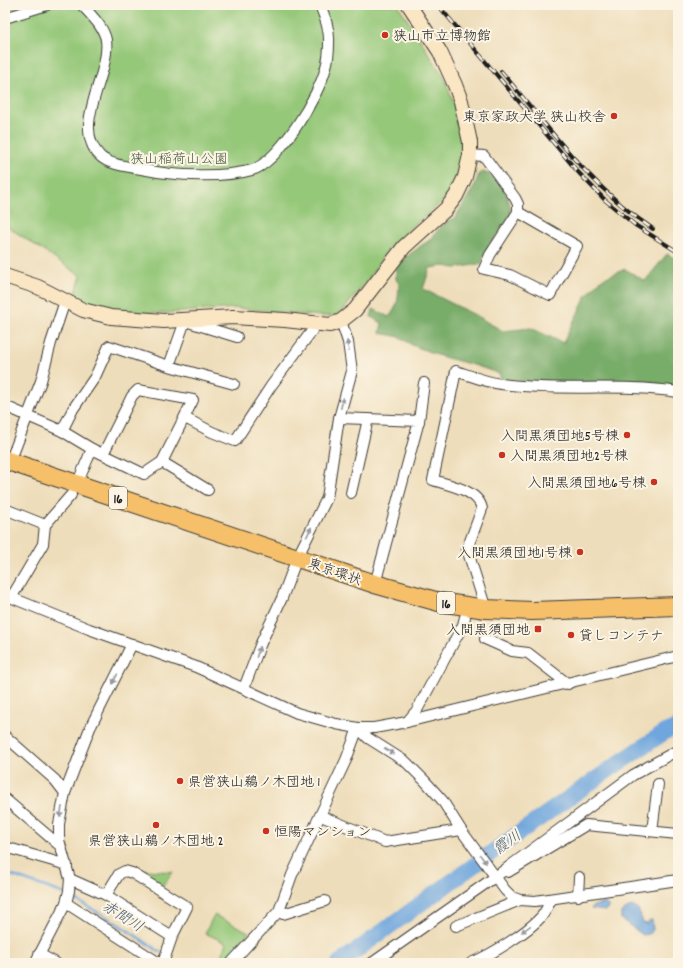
<svg xmlns="http://www.w3.org/2000/svg" width="683" height="968" font-family="Dekko,'Klee One',sans-serif">
  <rect width="100%" height="100%" fill="#fcf5e5"/>
  <filter id="ink" filterUnits="userSpaceOnUse"><feTurbulence type="fractalNoise" baseFrequency=".025" numOctaves="2"/><feDisplacementMap in="SourceGraphic" scale="8" xChannelSelector="R" yChannelSelector="G"/><feConvolveMatrix kernelMatrix="1 2 1 2 8 2 1 2 1" color-interpolation-filters="sRGB"/></filter>
  <filter id="wash" filterUnits="userSpaceOnUse"><feTurbulence type="fractalNoise" baseFrequency=".012" numOctaves="4" result="noise"/><feDisplacementMap in="SourceGraphic" scale="16" xChannelSelector="R" yChannelSelector="G"/><feGaussianBlur stdDeviation="0.9" result="paint"/><feColorMatrix in="noise" values="0 0 0 0 0 0 0 0 0 0 0 0 0 0 0 0 0 1.4 0 .05"/><feComposite in="paint" operator="in"/></filter>
  <g filter="url(#wash)">
    <rect width="100%" height="100%" fill="#eeddba"/>
    <g fill="#95c879" stroke="#58724a">
      <path d="M5,5h393l47,74 9,26 9,50 -7,24 -12,21 -36,30 -23,23 -16,25 -27,34 -10,4h-11l-85,-8 -70,5 -48,-1 -21,-5 -22,-12 6,-19 -76,-51z"/>
      <path d="M132,869l41,3 -9,13z"/>
      <path d="M214,915l35,17 -24,31 -6,-2 7,-18 -21,-10z"/>
    </g>
    <path fill="#78ac69" stroke="#4a6442" d="M483,172c18,5 28,27 28,44l-22,30 -8,18 -26,4 -11,-2 -14,2 -7,21 58,29c7,6 15,8 22,13l28,-3 32,15 24,-48 15,-16 23,-10 20,12 22,-27 11,6v127l-31,-5 -82,1 -65,-3v-6l-23,-8 -37,-10 -28,-11 -12,-8 -20,-4 2,-10 -11,-6 2,-8 16,8c10,-12 9,-19 10,-33l-3,-5v-11c6,-7 13,-14 21,-19 4,-4 9,-6 13,-9 7,-8 14,-20 25,-22l19,-31 5,-13z"/>
    <g fill="#6ea6dd" stroke="#45617c">
      <path d="M605,903l4,4 -4,4 -14,-2 2,-3z"/>
      <path d="M633,906l6,5 4,12 4,1 3,-4h2l1,10 -4,4 -6,1 -22,-16v-7z"/>
    </g>
    <g fill="none" stroke-linecap="round" stroke-linejoin="round">
      <g stroke="#6ea6dd" stroke-width="2.5">
        <path d="M5,873l60,21"/>
        <path d="M74,899l38,21 48,32"/>
        <path d="M172,960l5,3"/>
      </g>
      <path stroke="#6ea6dd" stroke-width="16" d="M339,963c108,-78 215,-157 326,-231l13,-5"/>
    </g>
  </g>
  <g filter="url(#ink)">
    <g fill="none" stroke-linecap="round" stroke-linejoin="round">
      <g stroke="#3c3934" stroke-width="12">
        <g id="street">
          <path d="M82,5c8,9 22,22 24,35 5,35 -36,86 -6,116 10,10 33,11 46,14 28,6 78,8 106,0 27,-8 68,-76 74,-103 2,-7 3,-16 3,-24 1,-13 -4,-26 -9,-38"/>
          <path d="M5,18l42,-13"/>
          <path d="M470,155l14,1 31,42 3,6v8l59,34 -27,49 -40,-20 -26,-6 6,-14 28,-43"/>
          <path d="M169,366l16,-45 52,16"/>
          <path d="M5,406l57,25 30,18 52,25 18,-12 46,28"/>
          <path d="M185,418l27,14 23,9 36,-55 46,-62"/>
          <path d="M339,418l80,3 -44,163"/>
          <path d="M419,421l5,-38"/>
          <path d="M62,431l11,-22 22,-32 14,-31 60,20 65,18"/>
          <path d="M103,454l29,-58 6,-6 55,10 -31,62"/>
          <path d="M10,462l31,-81 10,-38 14,-42"/>
          <path d="M77,484l15,-35"/>
          <path d="M351,493l17,-74"/>
          <path d="M5,509l40,16"/>
          <path d="M5,595l84,34 107,38 101,46 39,11 22,4h16l33,-6 271,-66"/>
          <path d="M11,598l32,-54 2,-19 26,-30"/>
          <path d="M486,609l-19,-60 15,-40c-3,-19 -34,-24 -49,-29l23,-109c15,5 30,11 45,13 59,8 118,-1 177,8"/>
          <path d="M485,639l27,12 16,2 40,31"/>
          <path d="M244,688l17,-45 21,-45 15,-40 30,-60 12,-80 13,-47 -4,-29 -7,-21"/>
          <path d="M407,722l10,-12 46,-85 2,-8"/>
          <path d="M358,728l10,10 38,24 19,19 17,19 19,30 44,60 7,7 8,3 15,1 143,-21"/>
          <path d="M5,736l50,44 10,13"/>
          <path d="M5,799l54,46"/>
          <path d="M321,816l64,26 76,-12"/>
          <path d="M652,831l6,-47"/>
          <path d="M5,847l62,18"/>
          <path d="M508,872l78,-47 92,9"/>
          <path d="M70,879l36,16 66,42"/>
          <path d="M106,895l13,-21 6,-3 7,2 55,34 -15,30 -9,26"/>
          <path d="M578,896l1,-19"/>
          <path d="M66,903l93,60"/>
          <path d="M279,911l4,3 42,-13"/>
          <path d="M456,926l64,-26"/>
          <path d="M39,954l17,9"/>
          <path d="M35,963l31,-60 3,-12 1,-12 -11,-39v-16l6,-31 25,-65 42,-84"/>
          <path d="M231,963l48,-52 13,-36 54,-115 12,-32"/>
          <path d="M372,963l123,-86 138,-102 45,-25"/>
          <path d="M471,963c20,-8 57,-31 71,-47 4,-5 6,-11 9,-16"/>
        </g>
      </g>
      <g stroke="#3c3934" stroke-width="16">
        <path id="secondary" d="M5,276l33,11 45,23 28,7 53,4 69,-4 52,3 45,5 11,-4 14,-11 49,-63 42,-38 10,-13 9,-19 5,-22v-13l-9,-41 -6,-16 -15,-33 -31,-47"/>
      </g>
      <g stroke="#3c3934" stroke-width="20">
        <path id="highway" d="M5,460l370,124 64,18 47,7 46,2 146,-5"/>
      </g>
      <use href="#street" stroke="#fff" stroke-width="10"/>
      <use href="#secondary" stroke="#fbe6c4" stroke-width="14"/>
      <use href="#highway" stroke="#f6c06b" stroke-width="18"/>
      <g stroke="#1c1c1c" stroke-width="4">
        <g id="rail">
          <path d="M438,5l140,167 27,28 30,25 43,27"/>
          <path d="M501,71c47,56 91,118 152,158"/>
        </g>
      </g>
      <use href="#rail" stroke="#fcf5e5" stroke-width="2.5" stroke-dasharray="8" stroke-linecap="butt"/>
    </g>
    <defs><path id="oneway-solid" d="M-6-.8H1V-3.2L6.5 0L1 3.2V.8H-6Z"/></defs>
    <g fill="#999">
      <use href="#oneway-solid" transform="translate(348 346) rotate(-100)"/>
      <use href="#oneway-solid" transform="translate(342 403) rotate(-78)"/>
      <use href="#oneway-solid" transform="translate(309 532) rotate(-64)"/>
      <use href="#oneway-solid" transform="translate(258 652) rotate(-74)"/>
      <use href="#oneway-solid" transform="translate(115 679) rotate(116)"/>
      <use href="#oneway-solid" transform="translate(389 751) rotate(32)"/>
      <use href="#oneway-solid" transform="translate(61 812) rotate(101)"/>
      <use href="#oneway-solid" transform="translate(483 859) rotate(54)"/>
      <use href="#oneway-solid" transform="translate(526 929) rotate(144)"/>
    </g>
  </g>
  <g fill="#c8321e" stroke="#fcf5e5" stroke-width="1.5">
    <circle cx="385" cy="35" r="4"/>
    <circle cx="614" cy="116" r="4"/>
    <circle cx="627" cy="435" r="4"/>
    <circle cx="502" cy="455" r="4"/>
    <circle cx="654" cy="482" r="4"/>
    <circle cx="580" cy="552" r="4"/>
    <rect x="534" y="625" width="8" height="8" rx="2"/>
    <circle cx="571" cy="635" r="4"/>
    <circle cx="180" cy="781" r="4"/>
    <circle cx="156" cy="825" r="4"/>
    <circle cx="266" cy="831" r="4"/>
  </g>
  <g text-anchor="middle" stroke-width="4" stroke-linejoin="round" paint-order="stroke">
    <g fill="#fcf5e5" stroke="#5f5d58" stroke-width="1">
      <rect x="109" y="487" width="18" height="22" rx="3"/>
      <rect x="437" y="592" width="18" height="22" rx="3"/>
    </g>
    <g font-size="13" font-weight="bold" fill="#1c1c1c">
      <text x="118" y="503">16</text>
      <text x="446" y="608">16</text>
    </g>
    <g font-size="14" fill="#1c1c1c" stroke="#fcf5e5" text-anchor="start">
      <text x="393" y="40">狭山市立博物館</text>
      <text x="606" y="121" text-anchor="end">東京家政大学 狭山校舎</text>
      <text x="619" y="440" text-anchor="end">入間黒須団地5号棟</text>
      <text x="510" y="460">入間黒須団地2号棟</text>
      <text x="646" y="487" text-anchor="end">入間黒須団地6号棟</text>
      <text x="572" y="557" text-anchor="end">入間黒須団地1号棟</text>
      <text x="530" y="634" text-anchor="end">入間黒須団地</text>
      <text x="579" y="640">貸しコンテナ</text>
      <text x="188" y="786">県営狭山鵜ノ木団地 1</text>
      <text x="274" y="836">恒陽マンション</text>
      <text x="156" y="845" text-anchor="middle">県営狭山鵜ノ木団地 2</text>
    </g>
    <g font-size="14" fill="#46583d" stroke="#fcf5e5">
      <text x="179" y="163">狭山稲荷山公園</text>
    </g>
    <g font-size="14" fill="#1c1c1c" stroke="#fcf5e5">
      <text transform="translate(335 571) rotate(19)" y="5">東京環状</text>
    </g>
    <g font-size="15" font-style="italic" fill="#415a73" stroke="#fcf5e5">
      <text transform="translate(507 842) rotate(-36)" y="5">霞川</text>
      <text transform="translate(123 916) rotate(32)" y="5">赤間川</text>
    </g>
  </g>
  <rect width="683" height="968" fill="none" stroke="#fcf5e5" stroke-width="20"/>
</svg>
